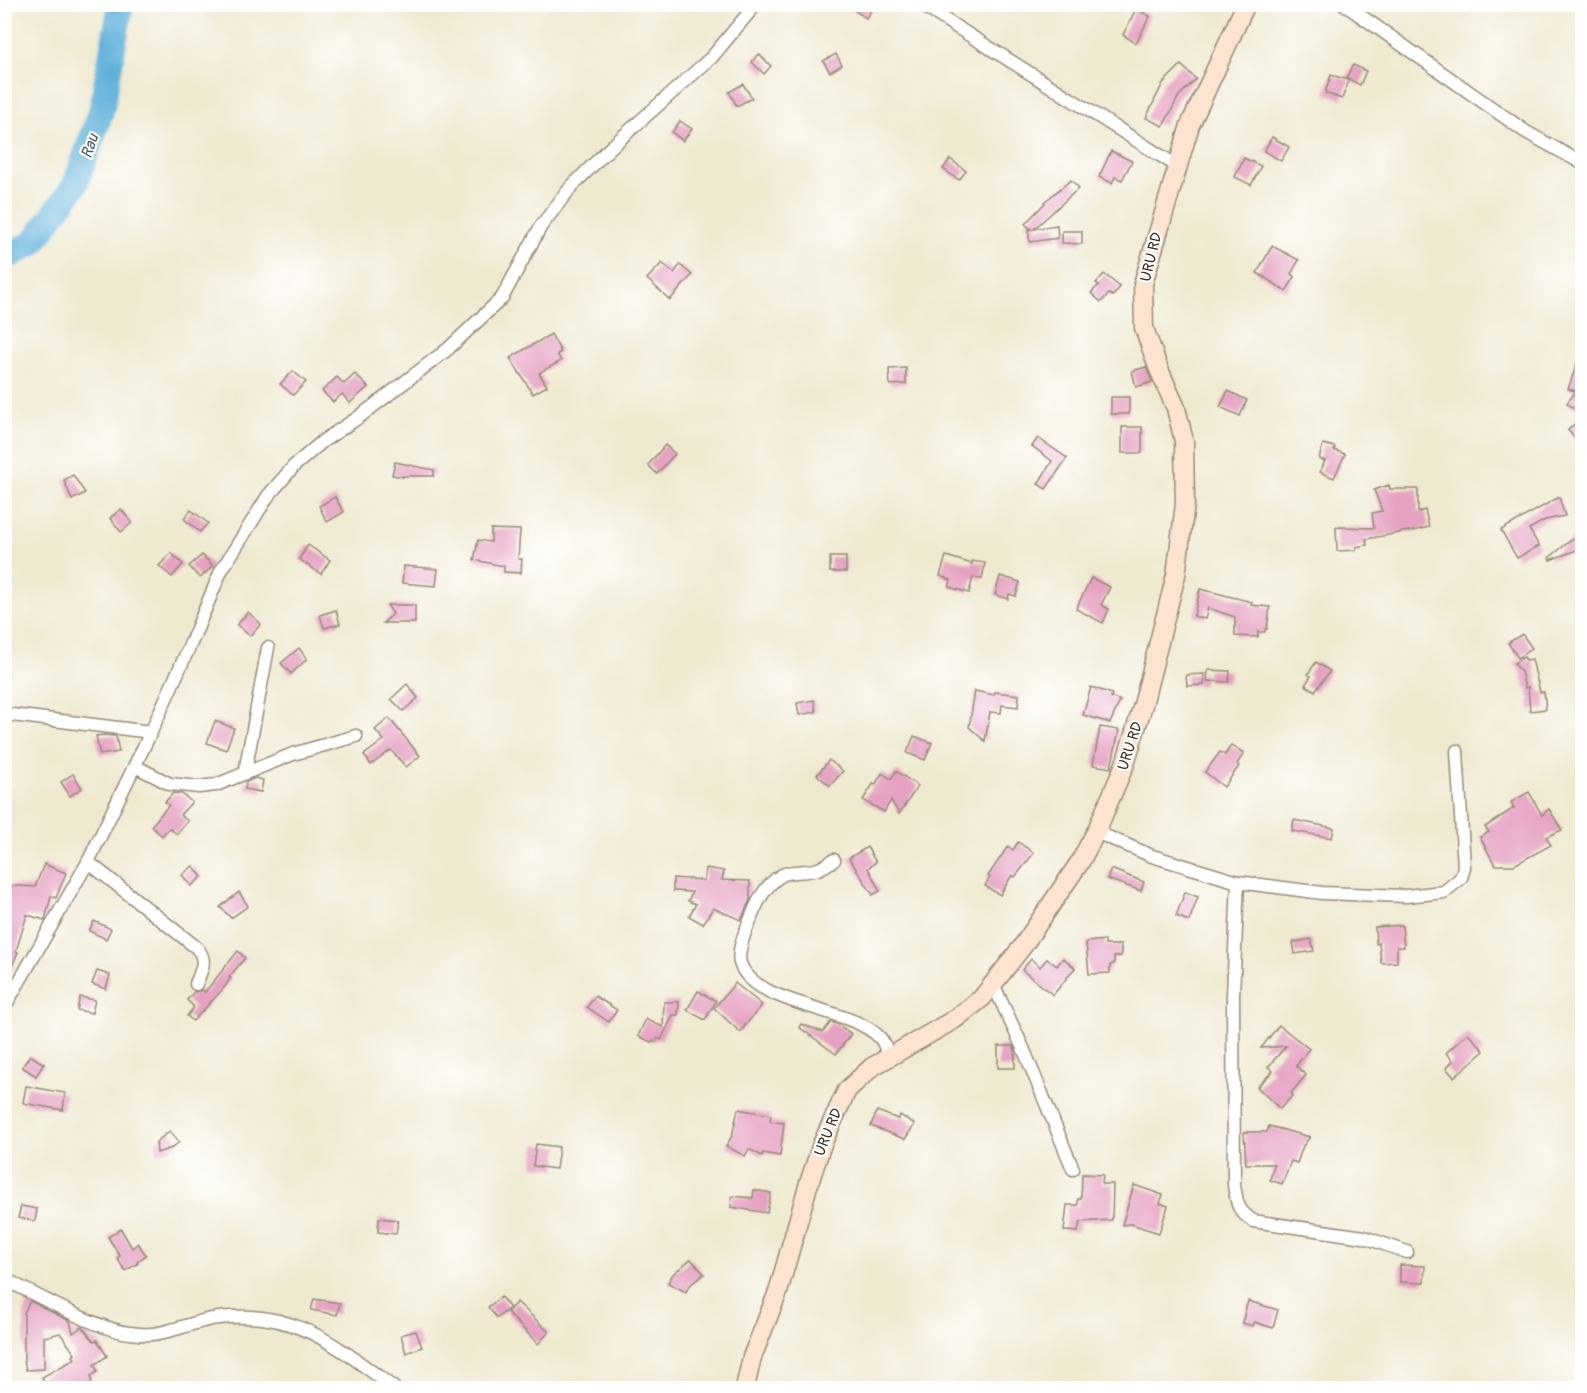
<svg xmlns="http://www.w3.org/2000/svg" width="1587" height="1393" font-family="Pangolin,sans-serif">
  <rect width="100%" height="100%" fill="#fff"/>
  <filter id="ink" filterUnits="userSpaceOnUse"><feTurbulence type="fractalNoise" baseFrequency=".0167" numOctaves="2"/><feDisplacementMap in="SourceGraphic" scale="12" xChannelSelector="R" yChannelSelector="G"/><feConvolveMatrix kernelMatrix="1 2 1 2 8 2 1 2 1" color-interpolation-filters="sRGB"/></filter>
  <filter id="wash" filterUnits="userSpaceOnUse"><feTurbulence type="fractalNoise" baseFrequency=".008" numOctaves="4" result="noise"/><feDisplacementMap in="SourceGraphic" scale="24" xChannelSelector="R" yChannelSelector="G"/><feGaussianBlur stdDeviation="1.35" result="paint"/><feColorMatrix in="noise" values="0 0 0 0 0 0 0 0 0 0 0 0 0 0 0 0 0 1.4 0 .05"/><feComposite in="paint" operator="in"/></filter>
  <g filter="url(#wash)">
    <rect width="100%" height="100%" fill="#efe9d0"/>
    <g fill="none" stroke-linecap="round" stroke-linejoin="round">
      <path stroke="#5eb1da" stroke-width="26" d="M4,258l29,-15 42,-58 26,-73 20,-108"/>
    </g>
    <g id="blocks">
      <g fill="#e6a2c2">
        <path d="M845,4h30l-9,14z"/>
        <path d="M1136,9l14,7 -14,27 -13,-8z"/>
        <path d="M759,54l12,12 -7,8 -12,-12z"/>
        <path d="M836,54l6,11 -12,7 -7,-11z"/>
        <path d="M1181,65l15,14 -17,17 -16,30 -17,-8 17,-35z"/>
        <path d="M1353,65l13,6 -6,14 -14,-7z"/>
        <path d="M1331,75l18,5 -7,19 -17,-6z"/>
        <path d="M743,84l9,14 -15,8 -8,-14z"/>
        <path d="M680,121l12,8 -9,12 -11,-9z"/>
        <path d="M1272,137l17,10 -8,14 -17,-10z"/>
        <path d="M1111,151l21,10 -10,19 -7,-3 -3,6 -13,-6z"/>
        <path d="M1244,158l17,8 -10,19 -16,-8z"/>
        <path d="M950,159l16,12 -7,9 -16,-11z"/>
        <path d="M1071,180l8,8 -45,41 23,-4 1,13 -28,4 -2,-12 3,-1 -6,-5 20,-21 -1,-1z"/>
        <path d="M1062,231h20v13l-20,-1z"/>
        <path d="M1272,246l27,14 -8,14 4,3 -9,14 -29,-18z"/>
        <path d="M662,263l12,10 6,-8 12,10 -22,25 -23,-21z"/>
        <path d="M1104,274l16,13 -7,9 -4,-2 -8,8 -10,-9 8,-8 -3,-2z"/>
        <path d="M551,334l10,18 -4,2 4,7 -22,12 8,13 -14,8 -23,-36z"/>
        <path d="M1581,352h1v62l-15,-11 9,-12 -8,-2z"/>
        <path d="M1146,367l6,15 -16,5 -4,-16z"/>
        <path d="M906,368v16l-16,1 -1,-16z"/>
        <path d="M293,371l13,11 -13,13 -13,-11z"/>
        <path d="M355,374l13,13 -18,16 -8,-9 -9,8 -11,-11 15,-14 7,7z"/>
        <path d="M1228,391l19,9 -7,16 -20,-9z"/>
        <rect x="1111" y="397" width="18" height="17"/>
        <path d="M1582,417v30l-14,-17z"/>
        <rect x="1122" y="427" width="20" height="26"/>
        <path d="M1038,438l29,20 -21,31 -8,-5 14,-23 -20,-15z"/>
        <path d="M1323,444l12,3 -1,3 11,4 -11,24 -14,-6 5,-11 -6,-2z"/>
        <path d="M665,445l10,9 -18,20 -9,-9z"/>
        <path d="M395,462l39,8v6h-31v1l-11,-2z"/>
        <path d="M73,475l12,18 -13,7 -8,-20z"/>
        <path d="M1389,485l1,4h28v23l7,-2 4,17 -20,5v-1l-43,8 1,6 -11,2v3l-19,1 -1,-24 38,1 -2,-15 10,-2 -8,-21z"/>
        <path d="M335,497l9,15 -17,10 -8,-16z"/>
        <path d="M1559,497l6,19 -20,4 -16,9 10,17 -22,12 -16,-28z"/>
        <path d="M121,509l11,14 -11,9 -11,-14z"/>
        <path d="M191,510l17,13 -8,9 -16,-13z"/>
        <path d="M491,529l29,1 -2,29h4l-1,14 -17,-1v-6l-30,-6 4,-20 13,2z"/>
        <path d="M1582,531v17l-32,12 -1,-2z"/>
        <path d="M308,545l22,15 -9,14 -22,-15z"/>
        <path d="M171,553l12,11 -11,13 -13,-11z"/>
        <path d="M202,555l11,11 -13,12 -11,-12z"/>
        <path d="M946,556l26,8v-3l13,2 -3,16 -9,-2 -4,16 -20,-6 2,-7 -11,-4z"/>
        <rect x="830" y="557" width="16" height="15"/>
        <path d="M404,566l34,3 -2,17 -34,-3z"/>
        <path d="M1000,576l20,6 -4,14 -7,-2 -1,5 -13,-4z"/>
        <path d="M1091,578l19,9 -9,18 8,4 -6,14 -27,-14z"/>
        <path d="M1200,589l52,13 -1,3 19,2 -3,22h-2v3h-7v5l-23,-1v-19l-27,-9 -3,11 -11,-3z"/>
        <path d="M387,605h28v18h-32l10,-9z"/>
        <path d="M336,610l4,14 -16,4 -4,-13z"/>
        <path d="M248,612l13,12 -11,12 -13,-11z"/>
        <path d="M1522,634l10,14 -14,10 -10,-15z"/>
        <path d="M299,648l8,11 -16,15 -10,-11z"/>
        <path d="M1524,657l2,3 6,-1 8,33h4l2,17 -16,2 -2,-24 -3,1 -4,-16 -7,-9z"/>
        <path d="M1316,662l14,9 -15,20 -10,-6 6,-9 -3,-2z"/>
        <path d="M1208,670l22,1 -1,11 -22,-1z"/>
        <path d="M1204,674v11l-17,1 -1,-11z"/>
        <path d="M407,684l11,14 -15,13 -12,-12z"/>
        <path d="M1091,687l21,7 -1,3 9,4 -10,22 -27,-8z"/>
        <path d="M975,691l19,4 1,-3 24,3 -1,12 -16,-2 -1,8 -11,-1 -5,29 -16,-14z"/>
        <path d="M814,700l2,12 -17,3 -2,-12z"/>
        <path d="M389,718l31,38 -14,11 -15,-17 -20,15 -7,-10 20,-15 -9,-10z"/>
        <path d="M215,721l19,7 -8,22 -19,-7z"/>
        <path d="M1100,727l19,3 -8,38 -18,-3z"/>
        <path d="M104,735l12,1 3,16 -19,3 -4,-19z"/>
        <path d="M914,736l18,7 -7,17 -18,-7z"/>
        <path d="M1231,745l13,8 -7,11 2,2 -15,21 -19,-15 15,-20 5,3z"/>
        <path d="M829,760l14,11 -13,15 -13,-11z"/>
        <path d="M896,771l22,15 -19,28 -8,-14 -7,12 -21,-12 10,-16 2,1 7,-12 9,6z"/>
        <path d="M73,774l9,14 -12,8 -9,-14z"/>
        <path d="M255,778l8,2 -2,12 -16,-3 1,-7z"/>
        <path d="M1529,792l13,23 7,-6 13,21 -16,7 5,8 -37,20h-19l-15,-28 9,-5 -4,-5 29,-19 -3,-6z"/>
        <path d="M173,793l9,1 10,8 -12,13 8,6 -11,13 -8,-6 -7,8 -11,-10 18,-21 -4,-3z"/>
        <path d="M1294,820l40,8 -2,10 -40,-7z"/>
        <path d="M1018,842l16,11 -19,24 -3,-2 -12,20 -15,-9 5,-9 -2,-1 20,-30 5,4z"/>
        <path d="M867,847l9,15 -8,6 12,23 -7,4 -24,-37z"/>
        <path d="M44,864l22,9 -10,25 -5,-2 -6,24 -18,-5 -11,36 2,1 -14,33v-54l7,-20 -7,-1v-25l31,2z"/>
        <path d="M193,866l9,11 -11,9 -9,-11z"/>
        <path d="M706,868l18,3 -2,9 28,1v19l-9,20 -28,-12 -10,16 -14,-8 7,-12 -8,-3 4,-9 -19,-1v-13l31,2z"/>
        <path d="M1111,869l33,13 -3,9 -34,-12z"/>
        <path d="M239,892l9,14 -17,12 -11,-11z"/>
        <path d="M1185,892l13,5 -9,24 -13,-5z"/>
        <path d="M94,921l17,8 -5,10 -17,-8z"/>
        <path d="M1402,925l2,22h-7v15l-16,1 -2,-20 -3,1 -1,-17z"/>
        <path d="M1311,939l3,12 -19,3 -2,-12z"/>
        <path d="M1105,940v5h16v11l-7,1v7l-4,1v8l-21,1 -3,-32z"/>
        <path d="M238,951l7,7 -16,19 2,1 -8,11 -30,32 -6,-5 7,-9 -7,-7 7,-8 8,-2 3,2z"/>
        <path d="M1063,958l12,10 -22,27 -31,-25 9,-11 9,8 7,-8 10,7z"/>
        <path d="M97,971l13,4 -4,14 -14,-5z"/>
        <path d="M735,983l27,22 -22,27 -26,-24z"/>
        <path d="M698,991l18,10 -11,19 -18,-10z"/>
        <path d="M595,996l22,14 -8,12 -22,-15z"/>
        <path d="M80,997l15,3 -3,13 -15,-3z"/>
        <path d="M664,1002h15l-1,13h-5l-12,25 -3,-2 -2,4 -3,-2 -2,2 -13,-6 8,-17 17,8z"/>
        <path d="M831,1022l8,3 12,9 -15,20 -37,-27 2,-3 22,8z"/>
        <path d="M1279,1025l30,24 -13,17 10,9 -15,18 2,2 -13,14 -23,-22 16,-16 -5,-4 18,-21 -25,2z"/>
        <path d="M1468,1033l16,18 -30,26 -8,-9 7,-7 -7,-8z"/>
        <path d="M998,1046h15l2,5v17h-17z"/>
        <path d="M30,1055l14,9 -8,12 -14,-9z"/>
        <path d="M26,1086l39,7 -2,17 -40,-7z"/>
        <path d="M738,1109l33,6 -1,6 14,2 -4,33 -17,-3 -1,3 -13,-7 -4,7 -19,-10 6,-10z"/>
        <path d="M877,1111l21,8 2,-4 15,9 -10,15 -34,-13z"/>
        <path d="M1269,1126l41,11 -7,9 -6,17 -6,-2 -9,23 -12,-4 4,-16h-28l-2,-32h23z"/>
        <path d="M170,1131l9,11 -7,6 -15,5 -1,-11z"/>
        <path d="M536,1144l23,3 -3,22 -23,-3z"/>
        <path d="M1082,1174l21,1 -1,9h11l-1,36 -32,2 -2,10 -14,-1 3,-26h11v-6h3z"/>
        <path d="M1134,1185l29,10 -3,8 8,3 -9,27 -28,-9 -9,1z"/>
        <path d="M754,1190l17,3 -4,20 -36,-6 1,-11 21,2z"/>
        <path d="M21,1206l16,3 -2,12 -17,-3z"/>
        <path d="M379,1218l19,2 -2,14 -18,-2z"/>
        <path d="M121,1229l11,19 6,-5 8,12 -9,7 1,1 -13,8 -8,-13 3,-2 -12,-19z"/>
        <path d="M691,1259l13,15 -15,12 -3,6 -18,-9 5,-9z"/>
        <path d="M1400,1265l25,1 -1,17 -24,-1z"/>
        <path d="M501,1297l9,11 -13,10 -9,-11z"/>
        <path d="M314,1299l26,4 -3,12 -26,-5z"/>
        <path d="M30,1301l40,20 3,12 9,-6 12,14 3,-1 10,16 -13,9 4,6 -7,5 1,13h-46l-4,-12 33,-18 -2,-3 2,-2 -15,-21 -16,4v32l-18,1 -2,-10v-47z"/>
        <path d="M1248,1301l30,9 -5,18 -19,-6 -1,4 -11,-3z"/>
        <path d="M517,1302l32,30 -11,12 -31,-32z"/>
        <path d="M416,1331l6,16 -16,6 -5,-18z"/>
      </g>
    </g>
  </g>
  <g filter="url(#ink)">
    <use href="#blocks" fill-opacity="0" stroke="#958a77" stroke-width="1.5"/>
    <g fill="none" stroke-linecap="round" stroke-linejoin="round">
      <g stroke="#958a77" stroke-width="15">
        <g id="street">
          <path d="M920,4l257,162"/>
          <path d="M1344,4l182,128 56,31"/>
          <path d="M4,714l147,18"/>
          <path d="M135,766l35,18 29,3 17,-2 77,-31 63,-18"/>
          <path d="M245,772l23,-124"/>
          <path d="M1096,832l56,24 86,26 84,11 84,3 38,-4 17,-14 3,-11 -7,-116"/>
          <path d="M834,860c-5,3 -11,7 -16,9 -11,4 -26,1 -36,6 -18,10 -26,30 -33,48 -5,11 -12,28 -9,40 15,46 126,44 144,81 2,4 2,10 3,14"/>
          <path d="M88,862l109,86c11,13 4,23 -1,36"/>
          <path d="M1238,882l-5,113 1,190c3,19 3,25 19,36l111,16 43,15"/>
          <path d="M993,984l30,64 50,121"/>
          <path d="M4,1008l84,-146 63,-130 40,-89 30,-72 47,-75 26,-30 29,-25 36,-24 89,-68 54,-51 39,-72 30,-39 39,-39 102,-91 44,-53"/>
          <path d="M4,1279c32,15 93,51 126,54 7,1 15,2 22,1 23,-2 44,-14 67,-16 76,-9 118,28 175,70"/>
        </g>
      </g>
      <g stroke="#958a77" stroke-width="21">
        <path id="secondary" d="M745,1388l7,-31 26,-65 30,-106 14,-42 25,-54 25,-23 83,-48 27,-21 40,-51 58,-85 16,-30 29,-68 18,-59 33,-130 9,-71 -1,-63 -8,-33 -18,-41 -14,-39 -1,-44 47,-159 56,-121"/>
      </g>
      <use href="#street" stroke="#fff" stroke-width="12"/>
      <use href="#secondary" stroke="#fde4d0" stroke-width="18"/>
    </g>
  </g>
  <g text-anchor="middle" stroke-width="4.5" stroke-linejoin="round" paint-order="stroke">
    <g font-size="15" fill="#3b2a1e" stroke="#fff">
      <text transform="translate(1151 257) rotate(-76)" y="5">URU RD</text>
      <text transform="translate(1130 746) rotate(-72)" y="5">URU RD</text>
      <text transform="translate(828 1132) rotate(-68)" y="5">URU RD</text>
    </g>
    <g font-size="16" font-style="italic" fill="#496069" stroke="#fff">
      <text transform="translate(89 146) rotate(-71)" y="6">Rau</text>
    </g>
  </g>
  <rect width="1587" height="1393" fill="none" stroke="#fff" stroke-width="24"/>
</svg>
